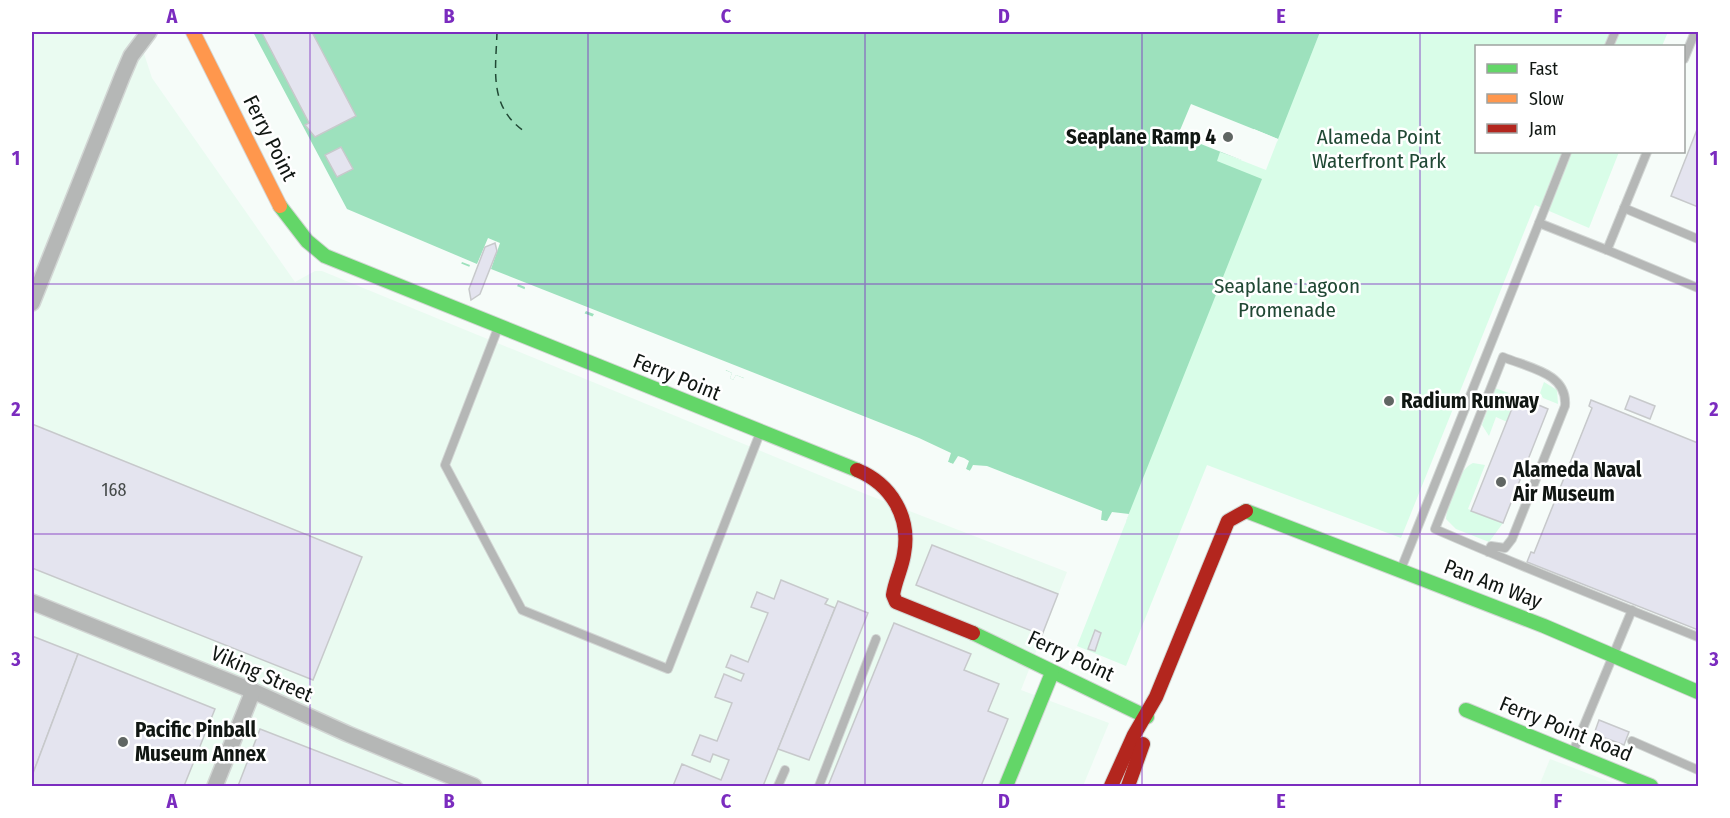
<svg xmlns="http://www.w3.org/2000/svg" width="1730" height="818" font-family="'Fira Sans Condensed',sans-serif">
  <rect width="100%" height="100%" fill="#f6fcf9"/>
  <g fill="#eafbf1">
    <path d="M32,32h105l15,46 143,204 20,-11h7l546,224 199,77 -46,118 88,33 -26,63h-1051z"/>
    <path d="M1550,759l71,27h-82z"/>
  </g>
  <g fill="#d9fde8">
    <path d="M1320,32h348l-6,14h-186v106h143l-30,76 -54,-23 -134,333 -194,-73 -81,201 -49,-20 52,-132 81,-366 56,22 12,-31 -58,-24 90,-58z"/>
    <path d="M1544,382l13,8 1,14 -15,-6 -3,-5z"/>
    <path d="M1495,388l22,8 -10,26 -11,-5 -7,19 -7,-11z"/>
    <path d="M1473,463l12,2 -17,44 35,14 -14,19 -33,-13 -10,-10c1,-15 12,-50 27,-56z"/>
  </g>
  <path fill="#9de1bd" d="M247,32h1073l-42,107 -24,-10 -12,31 -22,-8 -3,9 45,18 -136,342 -19,1 -136,-53 -1,2 -234,-96 -3,5 -3,-2 2,-5 -7,-3 -384,-155z"/>
  <g fill="#f6fcf9">
    <path d="M244,32h9l94,177 130,55 11,-26 12,5 -9,26 428,169 32,15 -3,9 5,2 5,-8 6,2 5,3 -3,8 4,2 3,-6 14,1 115,45 -1,9 6,1 5,-9 17,2 -4,10 -13,2 -13,-3 -126,-50 -4,1 -6,-5 -16,-4 -203,-84v-3l-8,-3 -3,5 -3,-2 2,-5 -6,-3 -2,3 -133,-54 3,-5 -8,-3 -3,5 -59,-24 1,-5 -7,-3 -2,5 -48,-19 2,-5 -8,-3 -2,4 -120,-49z"/>
    <path d="M1191,104l87,35 -1,3 -22,-9 -11,28 -66,-26z"/>
  </g>
  <g fill="none" stroke-linecap="round" stroke-linejoin="round">
    <path stroke="#214935" stroke-width="1.5" stroke-dasharray="8 6" stroke-linecap="butt" d="M497,32c-1,37 -9,74 27,99"/>
  </g>
  <g fill="#e4e4ef" stroke="#c7c9cb" stroke-width="1.5">
    <path d="M312,32l44,84 -41,21 -10,-12 4,-2 -47,-90z"/>
    <path d="M1698,127v80l-27,-11z"/>
    <path d="M341,147l12,22 -16,8 -12,-22z"/>
    <path d="M495,243l2,8 -17,43 -9,6 -2,-11 16,-42z"/>
    <path d="M1517,396l31,13 -45,114 -32,-12z"/>
    <path d="M1630,396l25,10 -5,13 -25,-10z"/>
    <path d="M1591,400l107,43v187l-171,-68 4,-10 3,1 58,-145 -3,-2z"/>
    <path d="M32,424l330,133 -49,123 -281,-112z"/>
    <path d="M932,545l126,49 -16,41 -126,-50z"/>
    <path d="M781,580l47,19 -3,5 10,4 -72,178h-90l9,-22 39,16 8,-20 -16,-6 -3,8 -18,-7 8,-20 17,6 15,-38 -17,-6 9,-23 17,7 3,-7 -18,-7 5,-12 17,7 20,-49 -17,-6 6,-15 17,7z"/>
    <path d="M838,601l30,12 -59,147 -31,-11z"/>
    <path d="M894,623l77,31 -7,16 35,14 -11,27 20,8 -27,67h-153z"/>
    <path d="M1095,630l6,3 -6,18 -7,-2z"/>
    <path d="M32,636l46,18 -46,122z"/>
    <path d="M78,654l137,55 -31,77h-146l-6,-2v-8z"/>
    <path d="M1599,720l30,12 -5,13 -30,-11z"/>
    <path d="M260,729l147,57h-169z"/>
  </g>
  <g fill="none" stroke-linecap="round" stroke-linejoin="round">
    <g stroke="#d2d6d4" stroke-width="10">
      <g id="lane">
        <path d="M1609,46l6,-14"/>
        <path d="M1684,59l11,-27"/>
        <path d="M1647,152l-40,98 91,38"/>
        <path d="M1624,208l74,31"/>
        <path d="M1539,223l28,-71"/>
        <path d="M498,328l-53,137 77,145 146,59 92,-236"/>
        <path d="M1488,552l3,-6 14,2 7,-9 53,-133c3,-33 -36,-38 -62,-49l-68,172c87,38 175,73 263,108"/>
        <path d="M1401,569l138,-346 68,27"/>
        <path d="M1632,741l66,29"/>
        <path d="M1573,752l59,-142"/>
        <path d="M778,786l7,-16"/>
        <path d="M819,786l57,-147"/>
      </g>
    </g>
    <g stroke="#d2d6d4" stroke-width="18">
      <g id="street">
        <path d="M32,303l90,-226 9,-21 18,-24"/>
        <path d="M32,602l221,89 95,43 126,52"/>
        <path d="M215,786l38,-95"/>
      </g>
    </g>
    <g stroke="#d2d6d4" stroke-width="16">
      <g id="fast">
        <path d="M280,206l27,35 18,15 532,214"/>
        <path d="M1246,511l298,115 154,66"/>
        <path d="M973,633l174,84"/>
        <path d="M1466,710l185,76"/>
        <path d="M1006,786l46,-113"/>
      </g>
    </g>
    <g stroke="#d2d6d4" stroke-width="16">
      <path id="slow" d="M193,32l87,174"/>
    </g>
    <g stroke="#d2d6d4" stroke-width="16">
      <g id="jam">
        <path d="M857,470c34,14 54,47 47,84 -2,14 -9,27 -11,41l3,7 77,31"/>
        <path d="M1111,786l23,-51 22,-38 72,-176 18,-10"/>
        <path d="M1128,786l15,-42"/>
      </g>
    </g>
    <use href="#lane" stroke="#b5b7b6" stroke-width="8"/>
    <use href="#street" stroke="#b5b7b6" stroke-width="15"/>
    <use href="#fast" stroke="#63d668" stroke-width="14"/>
    <use href="#slow" stroke="#ff974d" stroke-width="14"/>
    <use href="#jam" stroke="#b3261e" stroke-width="14"/>
  </g>
  <path fill="none" stroke="#7b2cbf" stroke-width="1.5" stroke-opacity="0.55" d="M310,32v754M588,32v754M865,32v754M1142,32v754M1420,32v754M32,284h1666M32,534h1666"/>
  <g fill="#606663" stroke="#fff" stroke-width="2">
    <circle cx="1228" cy="137" r="6"/>
    <circle cx="1389" cy="401" r="6"/>
    <circle cx="1501" cy="482" r="6"/>
    <circle cx="123" cy="742" r="6"/>
  </g>
  <g text-anchor="middle" stroke-width="5" stroke-linejoin="round" paint-order="stroke">
    <g font-size="18" fill="#454a49">
      <text x="114" y="496">168</text>
    </g>
    <g font-size="21" font-weight="bold" fill="#101612" stroke="#fff" text-anchor="start">
      <text x="1216" y="144" text-anchor="end">Seaplane Ramp 4</text>
      <text x="1401" y="408">Radium Runway</text>
      <text x="1513" y="477">Alameda Naval<tspan x="1513" dy="24">Air Museum</tspan></text>
      <text x="135" y="737">Pacific Pinball<tspan x="135" dy="24">Museum Annex</tspan></text>
    </g>
    <g font-size="21" fill="#204834" stroke="#fff">
      <text x="1379" y="144">Alameda Point<tspan x="1379" dy="24">Waterfront Park</tspan></text>
      <text x="1287" y="293">Seaplane Lagoon<tspan x="1287" dy="24">Promenade</tspan></text>
    </g>
    <g font-size="21" fill="#101612" stroke="#fff">
      <text transform="translate(270 138) rotate(63)" y="7">Ferry Point</text>
      <text transform="translate(677 377) rotate(22)" y="7">Ferry Point</text>
      <text transform="translate(1493 584) rotate(21)" y="7">Pan Am Way</text>
      <text transform="translate(1071 656) rotate(25)" y="7">Ferry Point</text>
      <text transform="translate(262 674) rotate(24)" y="7">Viking Street</text>
      <text transform="translate(1566 729) rotate(22)" y="7">Ferry Point Road</text>
    </g>
  </g>
  <rect width="1730" height="818" fill="none" stroke="#ffffff" stroke-width="66"/>
  <rect x="1475" y="45" width="210" height="108" fill="#ffffff" stroke="#9fa2a0" stroke-width="1.5"/>
  <rect x="1487" y="64" width="30" height="9" fill="#63d668" stroke="#9fa2a0" stroke-width="1.5"/>
  <text x="1529" y="75" font-size="18" fill="#101612">Fast</text>
  <rect x="1487" y="94" width="30" height="9" fill="#ff974d" stroke="#9fa2a0" stroke-width="1.5"/>
  <text x="1529" y="105" font-size="18" fill="#101612">Slow</text>
  <rect x="1487" y="124" width="30" height="9" fill="#b3261e" stroke="#9fa2a0" stroke-width="1.5"/>
  <text x="1529" y="135" font-size="18" fill="#101612">Jam</text>
  <rect x="33" y="33" width="1664" height="752" fill="none" stroke="#7b2cbf" stroke-width="2"/>
  <g font-size="20" text-anchor="middle" font-weight="bold" fill="#7b2cbf">
    <text x="172" y="23">A</text>
    <text x="449" y="23">B</text>
    <text x="726" y="23">C</text>
    <text x="1004" y="23">D</text>
    <text x="1281" y="23">E</text>
    <text x="1558" y="23">F</text>
    <text x="16" y="165">1</text>
    <text x="1714" y="165">1</text>
    <text x="16" y="416">2</text>
    <text x="1714" y="416">2</text>
    <text x="16" y="666">3</text>
    <text x="1714" y="666">3</text>
    <text x="172" y="808">A</text>
    <text x="449" y="808">B</text>
    <text x="726" y="808">C</text>
    <text x="1004" y="808">D</text>
    <text x="1281" y="808">E</text>
    <text x="1558" y="808">F</text>
  </g>
</svg>
